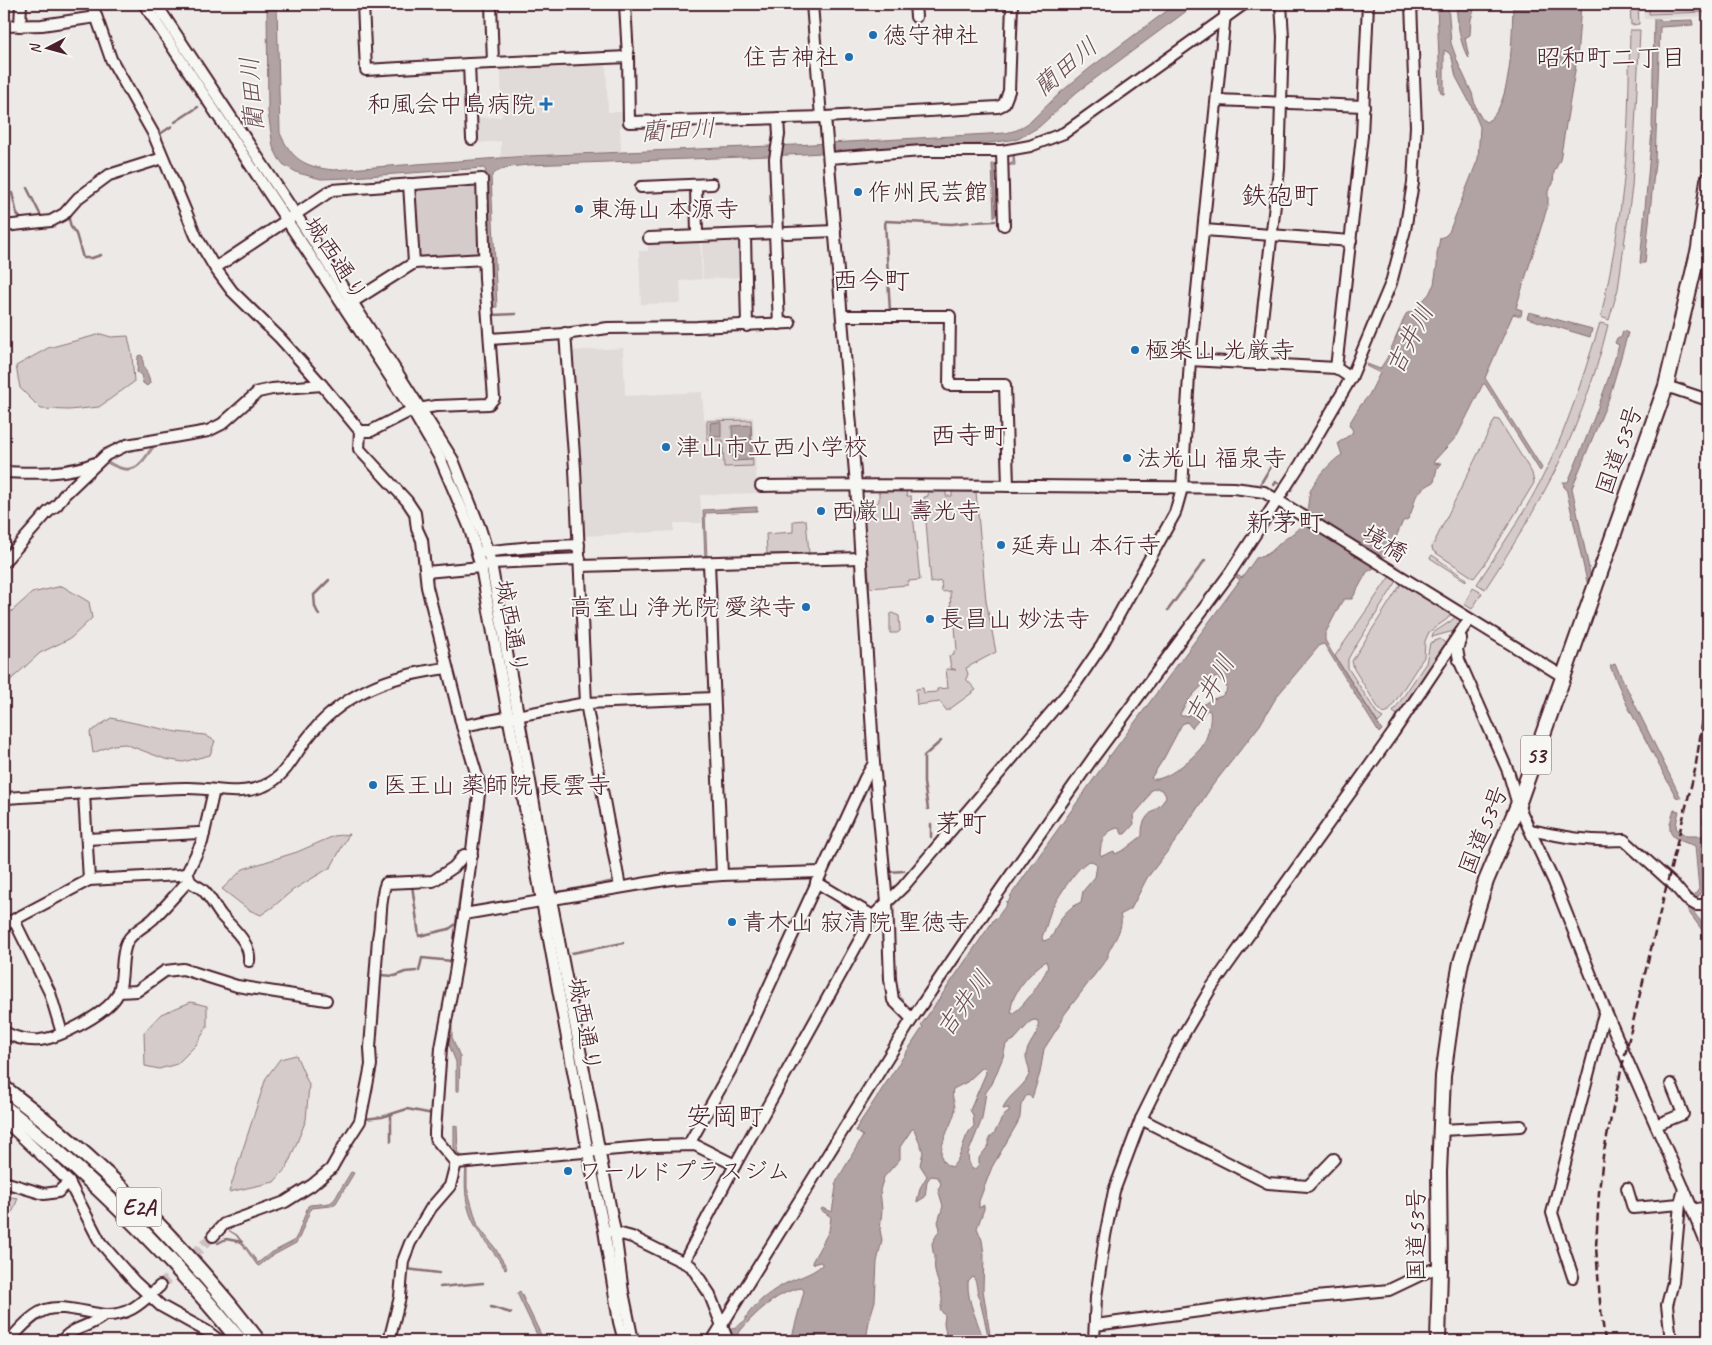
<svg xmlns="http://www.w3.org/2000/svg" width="1712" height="1345" font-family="Caveat,'Klee One',sans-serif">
  <rect width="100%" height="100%" fill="#ece9e6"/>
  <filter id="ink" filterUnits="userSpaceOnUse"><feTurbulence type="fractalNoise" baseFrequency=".02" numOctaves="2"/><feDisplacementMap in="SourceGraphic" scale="10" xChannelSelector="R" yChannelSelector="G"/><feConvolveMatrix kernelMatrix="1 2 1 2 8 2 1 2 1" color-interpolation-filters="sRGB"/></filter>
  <g filter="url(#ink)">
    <g fill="#e0dad8">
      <path d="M1643,4h65v12l-64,3z"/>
      <path d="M606,65l2,47h15v14l-3,1 1,24 -120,6v-16l-24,2 -1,-25 26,-1 -1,-47z"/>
      <path d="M738,239l3,2 1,36 -39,2 -1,-39z"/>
      <path d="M648,241h52l2,38 -22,2 1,22 -40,1 -2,-53h9z"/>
      <path d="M623,348l2,48 77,-4 2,27 49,-2 4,76 -57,2 2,28h-28v8l-91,5 -11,-185z"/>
    </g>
    <g fill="#d4cbca" stroke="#8f757a">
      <path d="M1630,4h8l1,20 -8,1z"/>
      <path d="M1649,4h59l-1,8 -58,2z"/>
      <path d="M1630,30h10l-8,157 -14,102 -9,31 -8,-3c12,-58 23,-117 26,-177 2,-36 2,-73 3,-110z"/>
      <path d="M474,183l5,4 3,63 -4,4 -58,4 -3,-3 -4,-65 2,-3z"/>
      <path d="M1600,323l8,2c-14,57 -34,112 -62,163 -18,34 -40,69 -61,101l-8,-5c22,-34 46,-68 64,-104 26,-49 42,-104 59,-157z"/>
      <path d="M101,334l10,3 17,-1 4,19 2,27 -35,25 -30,3 -28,-1 -21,-21 -4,-22 32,-18z"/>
      <path d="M1495,419l4,1 33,53 2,10 -50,82 -10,13 -41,-27 -1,-4z"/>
      <path d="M751,420l2,46 -29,1 -1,-27h-16v-19z"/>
      <path d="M879,490l27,1 1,5h4l9,84 -12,1v4l-38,3 -8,-82 13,-1 4,-4z"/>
      <path d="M928,491h18v5h6v-5l24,1 10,109 10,51 -30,16 2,6 -2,5 10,11 -29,21 -7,-9 -23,3 -1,-16 7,-1 1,5 13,-1v-3l11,-1 -2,-19 10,1 -5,-2 -2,-12 5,-1v-4l3,-1 -3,-35 -3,-2 -1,-22 -8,1 -1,-11 -10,2 -7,-86 4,-1z"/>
      <path d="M806,520l3,33 -42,1 -1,-20 27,-2v-11z"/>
      <path d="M565,549l2,3 -1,5 -46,1 -5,-4 4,-4z"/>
      <path d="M1432,555l34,24v2l-36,-23z"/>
      <path d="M1390,576l7,5 -45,71 -4,7v9l30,47 5,3 -5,5 -43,-67z"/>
      <path d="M1401,584l50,30 -4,5 -18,13 -4,9 -1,16 -35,54 -5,2 -5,-4 -25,-40 -2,-8z"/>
      <path d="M62,586l27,16 3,16 -21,20 -31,15 -36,33v-68l28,-25z"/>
      <path d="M1473,588l9,5 -10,16 -8,-5z"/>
      <path d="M892,613l7,3 1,15 -3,2h-7v-18z"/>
      <path d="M1455,617l8,5 -6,8 -25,7 1,-4 18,-12z"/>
      <path d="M1440,639l8,6 -48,72 -7,-5 33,-49 4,-20z"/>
      <path d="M111,718l66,14 28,3 10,6 -5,14 -27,7 -18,-3 -40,-15 -12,1 -20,8 -3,-21z"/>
      <path d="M349,834l-18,33 -38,23 -19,16 -13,9 -12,-5 -27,-21 21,-20 54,-17 37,-16z"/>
      <path d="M191,1002l16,4v21l-11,18 -19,19 -18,5 -14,-3 -1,-34 17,-18z"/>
      <path d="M296,1055l13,30 -3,35 -19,47 -13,15 -45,10 37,-114 14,-19z"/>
      <path d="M4,1196l14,2 -5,13 -9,7z"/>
    </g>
    <g fill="#b1a2a3" stroke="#886e73" fill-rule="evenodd">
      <path d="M267,4h10l3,129c12,27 25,34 54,37l194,-14 267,-11 211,-12 11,-3 13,-8 31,-30 29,-24 86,-64h20l-119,88 -38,35 -21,12 -36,5 -213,12 -242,9c-13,2 -28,1 -36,12l6,130h-5l-8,-133 2,-3 -2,-3 -133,9 -2,3 -2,-2 -26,1 -23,-6 -14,-8 -5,-6 -6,-12 -5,-35z"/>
      <path d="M1437,4h11l3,39 7,20 14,30 4,16 6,10 4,3c27,-13 26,-92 27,-118h68l-4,55 -17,101 -6,12 -1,12 -5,7v14l-32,103 6,2 -1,6 -8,-2 -28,64 57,90 -2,3 -55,-87h-2l-26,52 -23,25v3l7,-1 -4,5 -3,14c-26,14 -15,17 -26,37l-5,2 -13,30 -16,17 -7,4 -15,27h-8l-3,4 -16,31v6l6,11 51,79 -3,3 -55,-89 -4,1 -43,51 -17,29 -48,61 -35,53 -30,39 -16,31 -11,6c5,12 -7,27 -12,38v4l-44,58 -2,6 -18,28 -4,24 -8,25 -4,-3 -2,1 -5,9 -1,12 -3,7 -25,43 -13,34v7l5,-3v4l-7,19 5,12 2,14 -1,36 8,51h-2c-3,-16 -7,-32 -11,-48 -2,-6 -1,-11 -5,-16l-5,5c-1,21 10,39 16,59h-37l-3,-18 1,-7 -5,-7c6,-12 -3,-26 -5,-38 -1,-5 0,-11 0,-16l-2,-3 -1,-9 8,-14 -2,-7 5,-16 -5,-17 3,-5 -3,-7 -7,-1 -4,5 -2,16 -8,5 3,-14 7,-12 -7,-11 3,-13 -9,-23h-2l-12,18v12l-16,18 -4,13 2,20 -2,20 2,10 -5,22 -2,39 -6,20 -3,20h-73l-1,-4 12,-46 -2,-3c-25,2 -56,33 -69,53h-14c8,-13 19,-13 26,-21 1,-2 2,-5 4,-7 7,-10 21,-21 32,-27 13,-8 29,-10 41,-21v-2l-2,-1 -7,2 -1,-2 17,-31 2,-14 -10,-7 1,-2 10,4 4,-25 -1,-3 28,-48 -7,-5 1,-4 66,-100 -2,-2 74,-107 1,1 11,-15 -1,-2 3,-1 2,-6 97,-136 1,-4 1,1 130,-176 -4,-3 1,-2 5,3 14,-20c11,-2 15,-6 22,-13 8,-8 20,-13 25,-23 6,-10 4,-19 7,-30 2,-9 23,-33 32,-37l-4,-12 13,-9 2,-3 -4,-7 11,-18 9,-11 11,-22 -14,-7 1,-2 13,5 7,-11 19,-44 5,-3 4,3 6,-2 -2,-7 10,-11 5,-10 3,-19v-11l3,-16 5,-2 4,-4 29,-73 2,-32 -9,-22 -15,-28 -4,-19 -3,-5 -5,-3v44h-2l-2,-4zM1217,677l10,8 -1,7 -4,4 -12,4 -23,16h-6l-1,-2c8,-15 21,-31 37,-37zM1207,710l3,1c2,9 -3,30 -9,37 -9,11 -36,34 -49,31l-1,-1 13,-20 18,-34 5,-2 5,6zM1157,788l6,3 3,5c-3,11 -16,14 -21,24 -3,5 -3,11 -3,16l-18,14 -9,4 -1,-3 -12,5 -2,-2c1,-14 4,-22 17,-26l3,1 2,5h3l9,-10 -1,-8 12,-14 6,-12zM1090,861l4,1 3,3 -2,12 -12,14 -2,11c-11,5 -18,12 -23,22 -5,8 -4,15 -15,17l-1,-4c4,-9 6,-18 9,-27 6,-11 27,-46 39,-49zM1046,961c1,3 2,5 1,8 -4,10 -26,42 -35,44 -6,-15 22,-45 34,-52zM1035,1020l3,1c3,14 -13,23 -12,37 1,7 6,12 2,19 -5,10 -17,17 -23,27l-2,5 6,-1v4c-11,5 -10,20 -20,26v7l-10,13v6l-4,5h-3l-3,-6 -1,-9 14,-35 4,-27 6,-8 11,-27 3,-13 8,-4 17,-19zM982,1068h3l1,5 -16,37 3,5 1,11c-13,11 -9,28 -22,41 -26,-7 3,-44 3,-58 0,-7 -4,-12 -2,-20l14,-7z"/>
      <path d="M1456,4h20l-5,15 -1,16 -5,3 4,20c-9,-10 -12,-40 -13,-54z"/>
      <path d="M1654,19h6l1,2 31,-1 1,5 -33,2 -5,135 -10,101h-5l12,-132z"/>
      <path d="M1013,154h1l1,11 -21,1 2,50 -2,1 -2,-53 21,-1z"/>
      <path d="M1529,312l63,17 -2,8 -63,-19z"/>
      <path d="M1623,331l5,2 -19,65 -37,90 19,90 -3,8 -22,-98 -2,-1 -1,-5h5c19,-45 37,-90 51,-137l-4,-2 2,-5h4z"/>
      <path d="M141,355l2,2c-1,13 6,14 7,26l-3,3 -4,-3 -2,-8 -4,-3 1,-16z"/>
      <path d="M721,422v15l-11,-1v-13z"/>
      <path d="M751,425v35l-18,1 -1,-35z"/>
      <path d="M154,443h3c-17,23 -21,36 -50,20l1,-2c25,16 32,4 46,-18z"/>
      <path d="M757,507v4l-52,2 2,46h-2l-2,-49z"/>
      <path d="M1615,664l66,134 -5,-1 -49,-92 -17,-39z"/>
      <path d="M581,709h2l31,170 -2,4 -85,17 -36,5 120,-24 1,-3z"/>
      <path d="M1674,810l5,1 -3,14 1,5 10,6h21v8l-7,1 -1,4 3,40 -11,17c1,9 8,12 12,20 7,11 4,27 4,39l-6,-35 -14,-19v-7l11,-15 -4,-43c-3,-2 -7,-2 -11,-4 -19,-6 -15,-16 -10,-32z"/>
      <path d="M448,1025l4,1v11l8,20 -1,34h-3v-29l-10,-25z"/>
      <path d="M454,1125l3,1 1,27 9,6v29l8,28 3,10 17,22 12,20 -2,1c-8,-14 -21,-27 -29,-42 -11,-19 -12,-39 -10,-61l-12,-9z"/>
      <path d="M351,1172l3,1 -18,30 -5,3 -20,2 -11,28 -4,7 -26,14 -11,9 -2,-1 -21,-30 -8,-5 9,5 21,28 11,-9 25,-13 4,-7 10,-28 2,-1 20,-2 4,-3z"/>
      <path d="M520,1291l24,50h-4l-23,-48z"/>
    </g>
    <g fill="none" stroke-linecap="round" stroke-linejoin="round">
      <g stroke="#886e73" stroke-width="2.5">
        <path d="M175,122l23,-15"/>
        <path d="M163,145l-3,-11 12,-8"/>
        <path d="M27,188l15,30"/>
        <path d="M12,193l5,21 5,6"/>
        <path d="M68,215l3,12 5,7 7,24h9l9,-3"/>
        <path d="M973,222l22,-1"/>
        <path d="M890,312l-5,-91 67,3 17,-2"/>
        <path d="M493,315l23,-1"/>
        <path d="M1681,384l4,1"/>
        <path d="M1261,483l17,-28"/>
        <path d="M1274,485l2,-3 7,3"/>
        <path d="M1168,610l37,-50"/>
        <path d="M319,615l-4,-8 -1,-12 15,-15"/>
        <path d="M928,809l-4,-26v-27l17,-15"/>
        <path d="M931,824v13"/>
        <path d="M889,872l15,-1"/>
        <path d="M822,879l48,29"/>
        <path d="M412,885l7,51 30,-7 7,-5 9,-65"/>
        <path d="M572,953l51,-10"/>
        <path d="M419,971l3,-13 30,3"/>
        <path d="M379,975l16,1 10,-4 11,-1"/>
        <path d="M391,1115v26"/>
        <path d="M364,1119l18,-2 25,-8 26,5"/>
        <path d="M218,1243l8,-4 16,3"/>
        <path d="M406,1269l33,4"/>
        <path d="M440,1287l43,-4"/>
        <path d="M491,1307l20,6"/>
      </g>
      <path stroke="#ccc1c1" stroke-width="10" stroke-dasharray="10 5" stroke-linecap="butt" d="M160,1286l53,-50"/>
      <g stroke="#4a1f2b" stroke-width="14">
        <g id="minor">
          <path d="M92,4l19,55 42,74 43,103 19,32 17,23 48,47 42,47 38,46h11l41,-21 24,-4 53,-2 5,-6 -9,-119 -3,-100 -150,11 -117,78"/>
          <path d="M144,4l268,406 28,48 29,68 12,41 107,586 16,77 15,92 5,19"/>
          <path d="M156,4l156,235 141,221 27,68 11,35 60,336 64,333 8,60 10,49"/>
          <path d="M363,4l3,66 103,-6 159,-7"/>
          <path d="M491,4l2,59"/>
          <path d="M625,4l3,53 1,65 196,-5 173,-10 6,-3 5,-13 3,-87"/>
          <path d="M812,4l9,113"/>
          <path d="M915,4l1,13"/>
          <path d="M4,26l38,-1 54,-8"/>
          <path d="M20,26l1,-22"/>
          <path d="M469,64l3,75"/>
          <path d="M1217,100l147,6"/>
          <path d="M825,117l31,368 18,278 13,139 3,77 3,21 19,19"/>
          <path d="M1002,151l2,74"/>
          <path d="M829,158l93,-7h80l28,-5 34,-13 180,-129"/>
          <path d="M409,184l5,79"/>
          <path d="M696,185l1,50"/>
          <path d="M641,187l71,-3"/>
          <path d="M4,226l47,-5 13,-7 14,-16 31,-23 54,-17"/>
          <path d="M1204,230l147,11"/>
          <path d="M775,233l4,91"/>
          <path d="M786,233l49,-2"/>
          <path d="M745,235l2,91"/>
          <path d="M649,238l129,-5 -3,-74 4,-24 -1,-17"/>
          <path d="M346,306l68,-43 71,-4"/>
          <path d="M842,316h108l-1,69h56l3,101"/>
          <path d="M565,333l10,136 11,234 34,184"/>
          <path d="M490,339l74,-5 44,-6 89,-1 93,-4"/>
          <path d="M1190,360l146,8 15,10"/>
          <path d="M1257,364l22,-195 4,-132 -2,-33"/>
          <path d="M1336,368l26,-232 6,-132"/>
          <path d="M1666,386l42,14"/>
          <path d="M360,431l-1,18 48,52 8,12 2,16 5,11 5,47 35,139 18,60 -16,128 -9,59 -14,75 -6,83v7l21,25"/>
          <path d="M4,472c30,1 62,3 91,-9"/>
          <path d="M761,486c157,-2 315,0 473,2l30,4 300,185"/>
          <path d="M482,552l50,-5 47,-2"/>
          <path d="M4,562l44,-50 9,-7 7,-10 42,-40 21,-10 81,-14 14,-7 36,-32 14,-3 50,-4"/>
          <path d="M709,563l13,312"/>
          <path d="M580,566l280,-8"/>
          <path d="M426,572l55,-5 10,-4 89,-4"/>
          <path d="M1461,638l-4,11 2,11 49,111 10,34 36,77 51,128 79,179 24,59"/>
          <path d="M462,726l124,-23 128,-5"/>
          <path d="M4,798c60,-3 121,-8 181,-10 29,-1 50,9 79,-2 21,-9 29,-29 42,-46 35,-47 85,-65 141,-72"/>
          <path d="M1530,830c34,7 58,12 94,10l51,46 11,13 10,6h12"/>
          <path d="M87,839l112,-6 5,1"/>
          <path d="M188,874c1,11 8,10 15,16 7,7 12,17 18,25 11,13 30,27 28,46"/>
          <path d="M89,880l91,-5 7,-2 15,-31 12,-52"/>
          <path d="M816,882l57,34"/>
          <path d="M464,914l207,-35 51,-4 99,-3"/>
          <path d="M14,920l36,73 12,40"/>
          <path d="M4,925l85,-45 -5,-86"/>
          <path d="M119,992l18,-1 28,-20 18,-2 54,17 89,14"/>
          <path d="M4,1032c11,6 23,9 36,8 21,-3 72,-28 79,-49 5,-16 1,-35 8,-49 5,-10 17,-15 26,-23 12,-12 24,-26 36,-39"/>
          <path d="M1141,1119l127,64 40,3 26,-27"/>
          <path d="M4,1120l49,46 16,16 31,60 35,40 26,24 47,26 12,9"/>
          <path d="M1656,1125l27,-11 -12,-30"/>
          <path d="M1441,1130l80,-4"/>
          <path d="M689,1144l42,-75 134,-291 9,-15"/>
          <path d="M456,1163l198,-17 41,-1 40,20"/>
          <path d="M4,1182l40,12 14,-2 11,-10"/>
          <path d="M1627,1188l6,20 47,-4"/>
          <path d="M1693,1210l15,-3"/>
          <path d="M610,1231l22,6 59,29 18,27 19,48"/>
          <path d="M213,1236l11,-12 61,-22 27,-17 19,-16 13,-23 16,-25 11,-56 -1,-17 8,-110c4,-17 1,-39 8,-55l47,-2 21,-14 10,-12 8,1"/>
          <path d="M684,1262l51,-97 138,-249 30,-29 173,-204 26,-38 73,-132 7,-25 8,-128 36,-356"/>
          <path d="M1573,1277l-21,-64 53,-203"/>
          <path d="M1095,1325l189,-25 105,-10 42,-20 9,-1"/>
          <path d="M9,1341c37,-43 43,-35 95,-26"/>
          <path d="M62,1341c9,-14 30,-14 42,-26 26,1 38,-13 56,-29"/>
          <path d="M389,1341l11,-44 3,-36 7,-18 21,-35 19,-22 6,-23"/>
          <path d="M712,1341l200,-322 77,-113 104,-148 137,-185 70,-108 51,-87 40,-95 14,-53 8,-47 3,-57 -5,-122"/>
          <path d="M1094,1341l2,-44 9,-61 9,-45 27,-72 38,-77 32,-54 182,-255 71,-106 6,-7"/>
          <path d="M1671,1341l-4,-36 6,-23 7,-78 4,-15"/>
        </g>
      </g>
      <g stroke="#4a1f2b" stroke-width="18">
        <g id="highway">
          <path d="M4,1088c95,72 182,159 254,253"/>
          <path d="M4,1107c87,69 166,148 236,234"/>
          <path d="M1438,1341l2,-72 -1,-97 4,-96 9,-64 9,-50 25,-81 32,-76 148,-419 33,-138 9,-68"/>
        </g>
      </g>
      <use href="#minor" stroke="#f6f6f2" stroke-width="10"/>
      <use href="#highway" stroke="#f6f6f2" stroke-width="14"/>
      <g stroke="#4a1f2b" stroke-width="2.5" stroke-dasharray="8 4" stroke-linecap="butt">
        <path d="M1708,732l-4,90 4,66"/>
        <path d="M1605,1341l-5,-39 -4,-55 3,-55 4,-36 17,-81 75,-305 13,-83"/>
      </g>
    </g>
  </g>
  <g fill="#1f6fb2" stroke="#f6f6f2" stroke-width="2">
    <circle cx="873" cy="35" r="5"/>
    <circle cx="849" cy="57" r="5"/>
    <path d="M543.5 96.5h5v5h5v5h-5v5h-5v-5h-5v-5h5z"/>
    <circle cx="858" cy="192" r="5"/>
    <circle cx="579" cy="209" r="5"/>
    <circle cx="1135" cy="350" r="5"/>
    <circle cx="666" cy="447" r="5"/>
    <circle cx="1127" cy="458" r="5"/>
    <circle cx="821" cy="511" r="5"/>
    <circle cx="1001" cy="545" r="5"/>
    <circle cx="806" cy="607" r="5"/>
    <circle cx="930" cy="619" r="5"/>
    <circle cx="373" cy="785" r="5"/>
    <circle cx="732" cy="922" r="5"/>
    <circle cx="568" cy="1171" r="5"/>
  </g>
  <g text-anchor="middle" stroke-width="4" stroke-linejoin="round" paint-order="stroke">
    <g fill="#f6f6f2" stroke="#7e6067" stroke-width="1">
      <rect x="1521" y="735.5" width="30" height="39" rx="4"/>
      <rect x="116.5" y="1187.5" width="45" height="39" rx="4"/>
    </g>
    <g font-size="22" font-weight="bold" fill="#4a1f2b">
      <text x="1536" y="763">53</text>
      <text x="139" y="1215">E2A</text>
    </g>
    <g font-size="24" fill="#4a1f2b" stroke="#f6f6f2" text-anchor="start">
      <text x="883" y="43">徳守神社</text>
      <text x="839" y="65" text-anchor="end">住吉神社</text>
      <text x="535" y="112" text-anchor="end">和風会中島病院</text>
      <text x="868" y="200">作州民芸館</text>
      <text x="589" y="217">東海山 本源寺</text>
      <text x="1145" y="358">極楽山 光厳寺</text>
      <text x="676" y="455">津山市立西小学校</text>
      <text x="1137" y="466">法光山 福泉寺</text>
      <text x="831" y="519">西巌山 壽光寺</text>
      <text x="1011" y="553">延寿山 本行寺</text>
      <text x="796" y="615" text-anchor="end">高室山 浄光院 愛染寺</text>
      <text x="940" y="627">長昌山 妙法寺</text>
      <text x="383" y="793">医王山 薬師院 長雲寺</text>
      <text x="742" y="930">青木山 寂清院 聖徳寺</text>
      <text x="578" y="1179">ワールドプラスジム</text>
    </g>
    <g font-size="24" fill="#4a1f2b" stroke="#f6f6f2">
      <text transform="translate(336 259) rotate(57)" y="8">城西通り</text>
      <text transform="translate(1619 450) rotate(-70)" y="8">国道53号</text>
      <text transform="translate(1385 543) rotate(32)" y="8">境橋</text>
      <text transform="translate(512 627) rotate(80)" y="8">城西通り</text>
      <text transform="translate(1483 830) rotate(-68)" y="8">国道53号</text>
      <text transform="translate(585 1025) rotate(80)" y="8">城西通り</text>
      <text transform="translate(1416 1235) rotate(-90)" y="8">国道53号</text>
    </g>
    <g font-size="25" fill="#4a1f2b" stroke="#f6f6f2">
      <text x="1611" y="66">昭和町二丁目</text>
    </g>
    <g font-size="25" font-style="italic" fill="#6e4d55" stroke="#f6f6f2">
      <text transform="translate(1065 66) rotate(-40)" y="9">藺田川</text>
      <text transform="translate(251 94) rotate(-94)" y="9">藺田川</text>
      <text transform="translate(678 129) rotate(-3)" y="9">藺田川</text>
      <text transform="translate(1409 339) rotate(-63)" y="9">吉井川</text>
      <text transform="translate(1209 689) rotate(-60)" y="9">吉井川</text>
      <text transform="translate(963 1003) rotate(-54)" y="9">吉井川</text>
    </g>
    <g font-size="26" fill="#4a1f2b" stroke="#f6f6f2">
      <text x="1280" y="204">鉄砲町</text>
      <text x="871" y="289">西今町</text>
      <text x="969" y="444">西寺町</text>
      <text x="1285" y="531">新茅町</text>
      <text x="961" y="832">茅町</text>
      <text x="725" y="1125">安岡町</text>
    </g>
  </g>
  <rect width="1712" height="1345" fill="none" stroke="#f6f6f2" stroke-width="20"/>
  <rect x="10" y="10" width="1692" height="1325" fill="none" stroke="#4a1f2b" stroke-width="2" filter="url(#ink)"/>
  <g transform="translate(48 48) rotate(264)" stroke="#f6f6f2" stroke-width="4" paint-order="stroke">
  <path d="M0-4L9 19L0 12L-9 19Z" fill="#4a1f2b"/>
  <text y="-8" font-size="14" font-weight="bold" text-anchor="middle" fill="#4a1f2b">N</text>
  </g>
</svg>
